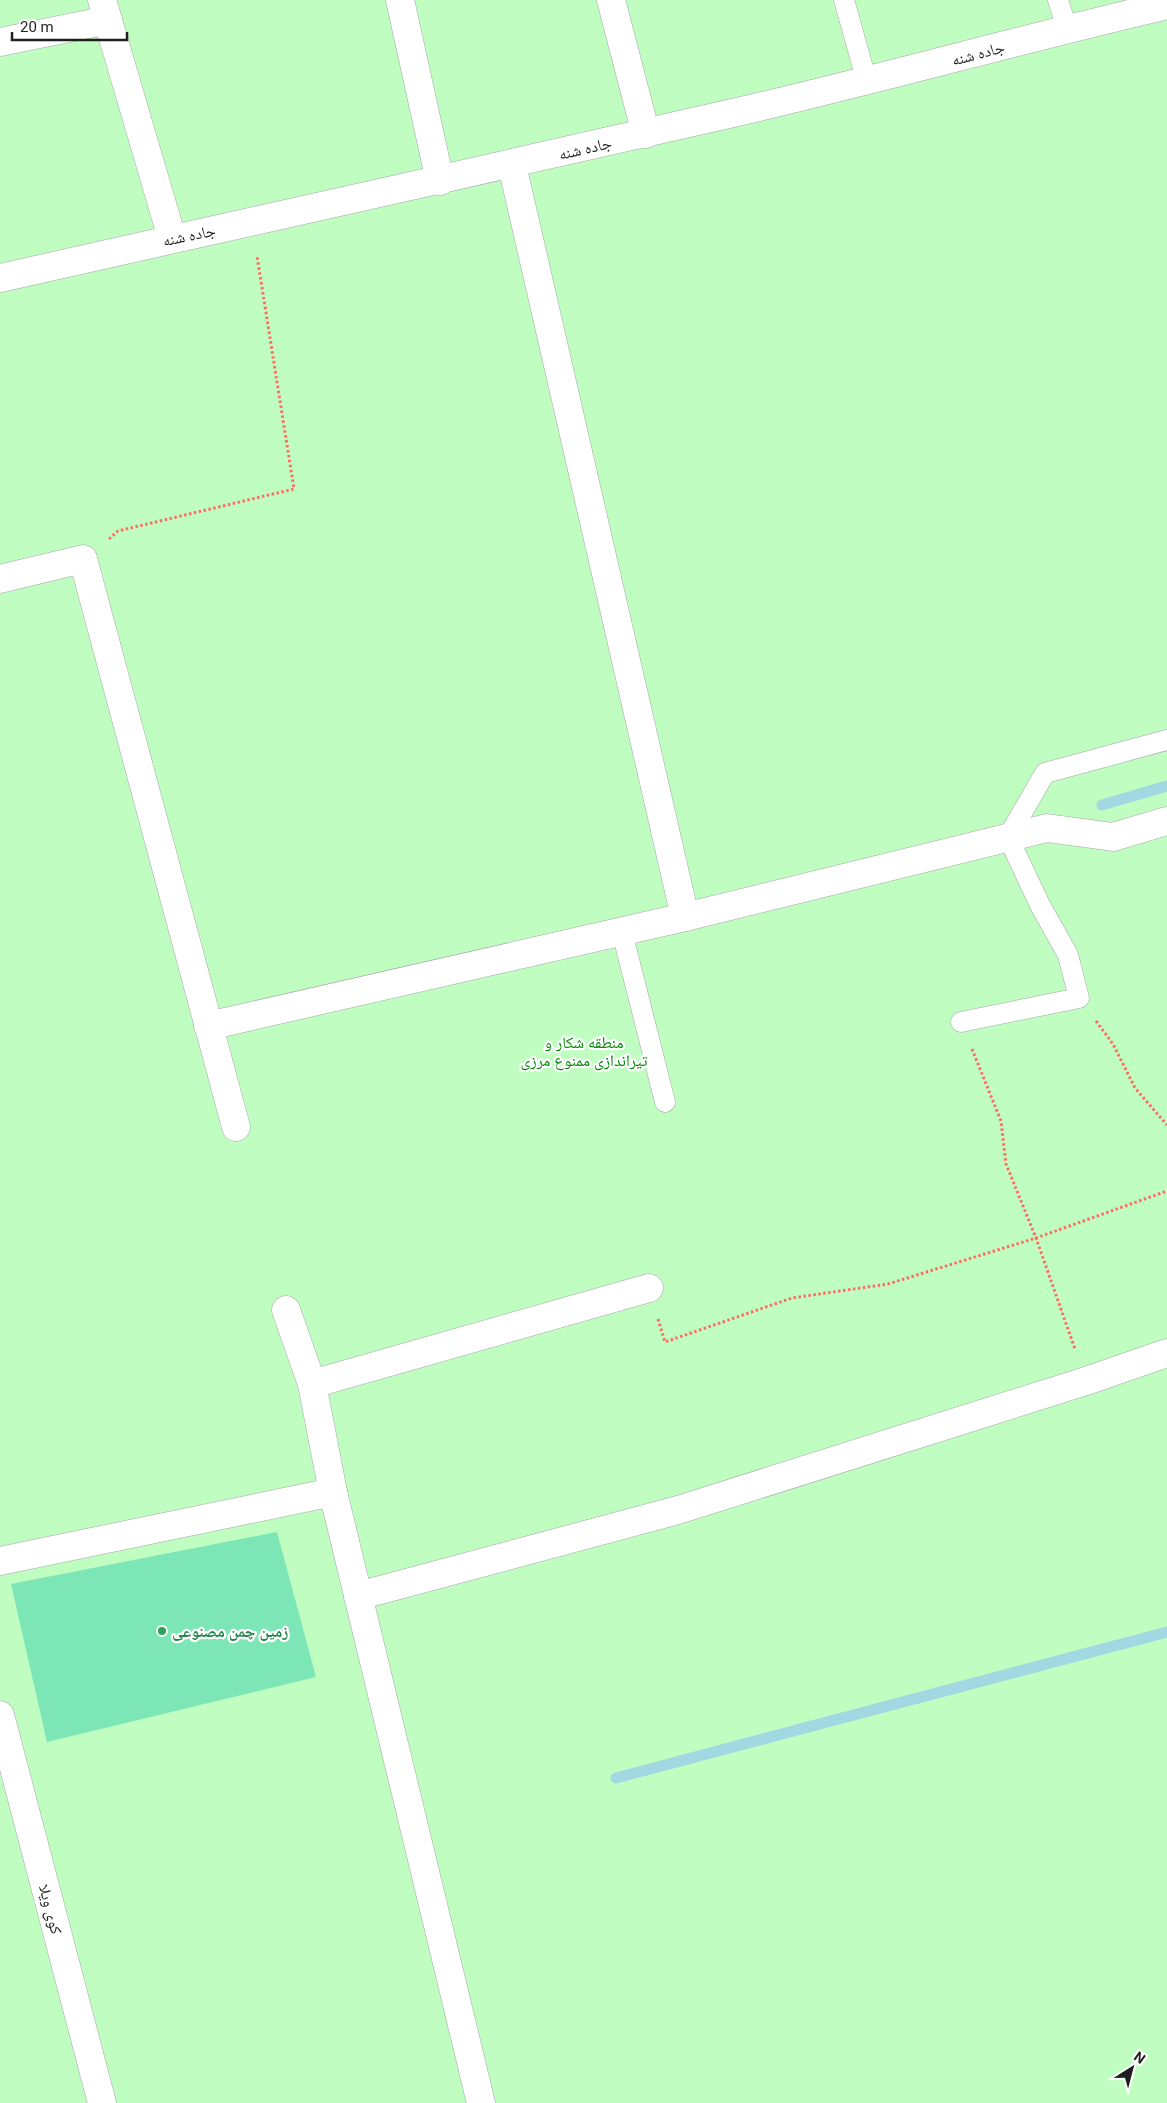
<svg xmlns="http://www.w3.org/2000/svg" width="1167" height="2103" font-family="Roboto,'Noto Naskh Arabic',sans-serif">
  <rect width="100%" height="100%" fill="#f1ece5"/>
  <rect fill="#bffec0" x="0" y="0" width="1167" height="2103"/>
  <path fill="#7de6b6" d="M277,1532l39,145 -269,65 -36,-158z"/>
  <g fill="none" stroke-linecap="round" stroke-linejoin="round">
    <g stroke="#a2d8e2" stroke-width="11">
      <path d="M1102,805l65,-19"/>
      <path d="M616,1778l551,-146"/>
    </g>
    <g stroke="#a6a6a6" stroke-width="21">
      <g id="lane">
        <path d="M844,0l23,82"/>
        <path d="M1058,0l9,29"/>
        <path d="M622,932l43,170"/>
        <path d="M961,1022l118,-24 -11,-43 -28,-50 -32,-68 37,-64 122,-33"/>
      </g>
    </g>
    <g stroke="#a6a6a6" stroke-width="29">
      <g id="street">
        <path d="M102,0l70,238"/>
        <path d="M400,0l40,181"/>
        <path d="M611,0l35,134"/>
        <path d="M0,42l108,-22"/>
        <path d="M512,165l173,752"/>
        <path d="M0,278c248,-57 498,-110 746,-168 141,-33 280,-72 421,-105"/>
        <path d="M0,579l83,-20 153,568"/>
        <path d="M208,1026l477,-109 362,-89 66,9 54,-16"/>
        <path d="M286,1310l26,74 21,108 148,611"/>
        <path d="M312,1384l337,-96"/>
        <path d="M0,1561l333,-69"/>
        <path d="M358,1596l320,-86 408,-129 81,-28"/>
        <path d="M0,1715l102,388"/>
      </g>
    </g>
    <g stroke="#ff6c67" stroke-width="3" stroke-dasharray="2.5 2.5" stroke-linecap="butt">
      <path d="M109,539l9,-8 176,-42 -37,-233"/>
      <path d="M1096,1021l17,23 22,44 32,37"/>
      <path d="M972,1049l29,72 5,43 30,74 39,111"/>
      <path d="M658,1319l7,23 127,-44 96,-14 148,-46 131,-47"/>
    </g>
    <use href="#lane" stroke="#fff" stroke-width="20"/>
    <use href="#street" stroke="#fff" stroke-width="28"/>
  </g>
  <circle fill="#2e9e5b" stroke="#fff" stroke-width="2" cx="162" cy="1631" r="5"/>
  <g text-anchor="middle" stroke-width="4.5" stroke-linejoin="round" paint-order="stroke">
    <g font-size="16" fill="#1f1f1f" stroke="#fff">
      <text transform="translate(978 53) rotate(-15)" y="6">جاده شنه</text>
      <text transform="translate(585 148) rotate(-13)" y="6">جاده شنه</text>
      <text transform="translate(189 235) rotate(-12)" y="6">جاده شنه</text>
      <text transform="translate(51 1909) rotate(75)" y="6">کوی ویلا</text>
    </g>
    <g font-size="16" fill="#038705" stroke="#fff">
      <text x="584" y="1048">منطقه شکار و<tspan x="584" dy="18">تیراندازی ممنوع مرزی</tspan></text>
    </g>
    <g font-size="16" font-weight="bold" fill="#27864d" stroke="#fff" text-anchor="start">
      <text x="172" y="1637">زمین چمن مصنوعی</text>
    </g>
  </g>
  <g transform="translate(1132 2068) rotate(36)" stroke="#ffffff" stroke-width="4" paint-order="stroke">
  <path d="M0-4L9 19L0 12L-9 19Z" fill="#1f1f1f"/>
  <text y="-8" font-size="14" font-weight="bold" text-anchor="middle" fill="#1f1f1f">N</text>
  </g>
  <path d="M12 32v8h115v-8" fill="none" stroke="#1f1f1f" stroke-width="2.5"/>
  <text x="20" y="32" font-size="15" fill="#1f1f1f" stroke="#ffffff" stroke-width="4" paint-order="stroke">20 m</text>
</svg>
